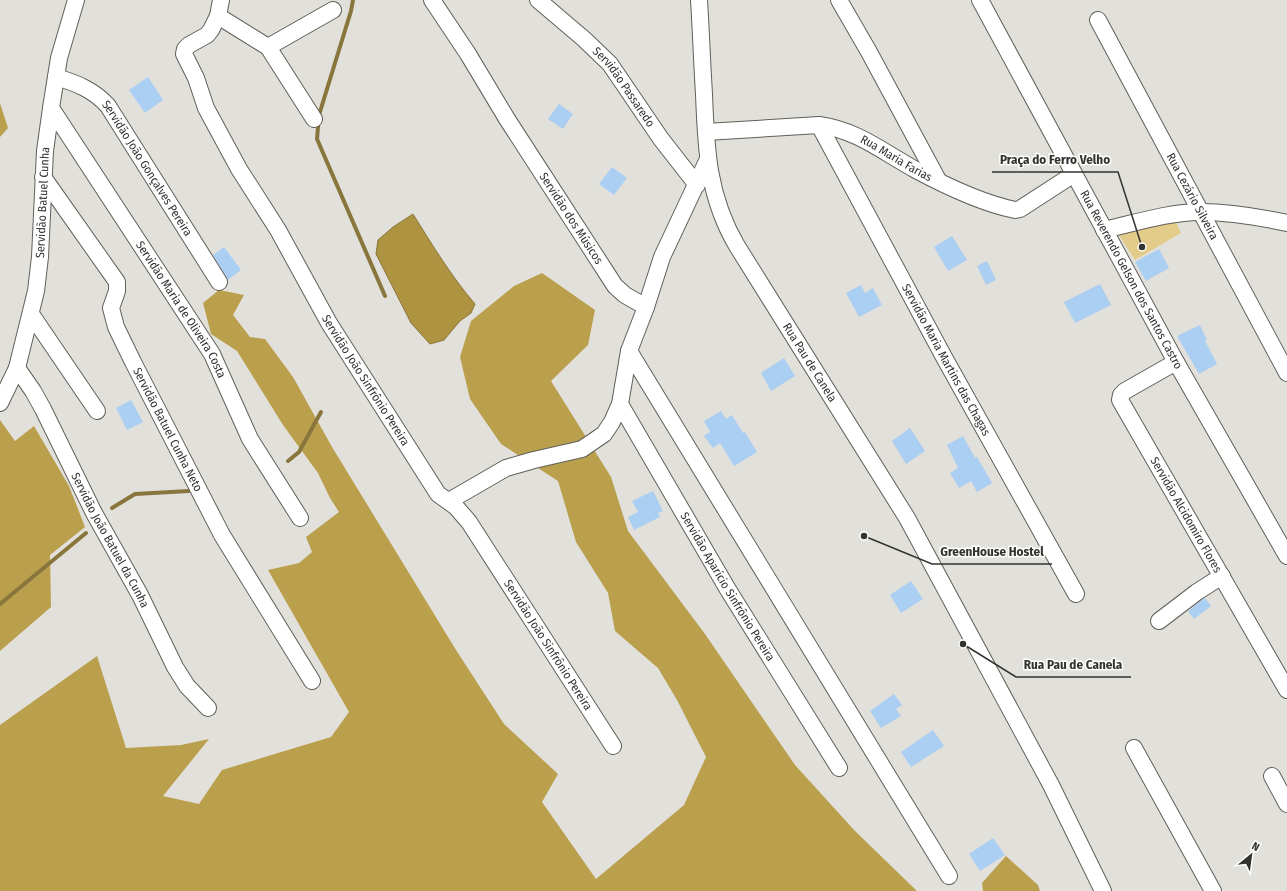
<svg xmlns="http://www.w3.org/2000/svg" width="1287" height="891" font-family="'Fira Sans Condensed',sans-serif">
  <rect width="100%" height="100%" fill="#e2e0da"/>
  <path fill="#e3cb8a" d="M1176,222l5,11 -46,27 -17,-26z"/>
  <g fill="#ba9f4d">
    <path d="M0,103l8,25 -8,9z"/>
    <path d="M542,273l53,37 -7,35 -37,36 60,96 17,54 77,103 90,131 60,66 62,60h-917v-166l97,-69 29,92 55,-3 28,-6 -46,57 36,8 23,-34 109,-33 18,-25 -81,-142 31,-7 13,-11 -6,-15 33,-25 -9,-14 -12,-25 -35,-48 -46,-74 -26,-17 -8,-31 16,-13 25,5 -11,20 17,22 15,2 28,38 39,70 124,203 48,74 54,50 -16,28 54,77 88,-74 22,-48 -29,-57 -19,-32 -43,-37 -7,-38 -32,-51 -18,-61 -57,-37 -31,-45 -10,-42 11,-36 43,-35z"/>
    <path d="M0,420l15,21 19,-15 35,60 16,41 -35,28 1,52 -51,44z"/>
    <path d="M1006,856l32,29 2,6h-57l-1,-8z"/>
  </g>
  <path fill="#ae9341" stroke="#89763c" d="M413,214c20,32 38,62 62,90l-4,9 -11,8 -16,19 -14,4 -19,-21 -35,-69 2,-14 15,-13z"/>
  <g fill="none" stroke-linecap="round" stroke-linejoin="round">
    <g stroke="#89763c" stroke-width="4">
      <path d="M353,0l-2,11 -32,104 -2,24 68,157"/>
      <path d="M288,461l11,-9 22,-40"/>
      <path d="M112,508l23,-14 54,-3"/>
      <path d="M0,604l86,-71"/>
    </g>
  </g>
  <g fill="#abcef3">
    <path d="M148,77l15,23 -18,13 -16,-23z"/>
    <path d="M559,104l14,10 -10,15 -15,-10z"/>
    <path d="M612,167l15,11 -13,17 -15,-11z"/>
    <path d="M952,236l15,24 -19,11 -14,-24z"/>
    <path d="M224,247l17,23 -13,10 -15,-25z"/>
    <path d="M1159,249l10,19 -23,13 -11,-19z"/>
    <path d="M987,261l9,19 -10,5 -9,-19z"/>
    <path d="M1100,284l11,21 -36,18 -11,-21z"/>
    <path d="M861,285l4,8 8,-5 9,17 -23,12 -13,-24z"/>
    <path d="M1200,325l7,15 -2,1 12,23 -18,10 -22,-38z"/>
    <path d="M784,358l11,18 -24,15 -10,-18z"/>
    <path d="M131,400l12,22 -16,8 -11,-22z"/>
    <path d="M721,411l5,8 6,-4 11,18 2,-1 12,20 -23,14 -14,-23 -7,5 -9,-12 6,-4 -6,-11z"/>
    <path d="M910,428l15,23 -19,13 -14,-23z"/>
    <path d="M963,436l12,22 2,-1 15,26 -15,9 -6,-11 -12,7 -9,-15 8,-5 -11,-23z"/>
    <path d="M653,491l10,20 -5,2 2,4 -26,13 -6,-13 10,-5 -6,-11z"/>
    <path d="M911,581l12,18 -22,14 -11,-18z"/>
    <path d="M1205,598l6,8 -17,13 -6,-8z"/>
    <path d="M894,694l8,11 -6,4 5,7 -20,12 -11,-17z"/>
    <path d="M933,730l11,16 -33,21 -10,-15z"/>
    <path d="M993,838l12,17 -25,16 -11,-17z"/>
  </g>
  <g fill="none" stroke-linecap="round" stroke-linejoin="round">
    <g stroke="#605f59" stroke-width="18">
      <g id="minor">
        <path id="s1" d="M221,0l-3,16 -7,14 -4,5 -18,10 -4,4 -1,5 12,24 10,30 33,61 39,61 51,93 109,171 18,13 13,15 144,224"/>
        <path id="s2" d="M432,0l36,54 39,65 108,167 10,9 21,12"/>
        <path id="s3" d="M538,0l46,39 26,25 51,75 36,46"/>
        <path id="s4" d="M699,0c2,31 3,63 5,94 2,56 4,103 33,152l170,272 144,267 52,106"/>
        <path d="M839,0l30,52 69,128"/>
        <path id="s5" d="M980,0l196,362 111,194"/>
        <path d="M218,16l50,31 46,72"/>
        <path id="s6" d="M1098,20l189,353"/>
        <path d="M268,47l65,-37"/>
        <path id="s7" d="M56,77c20,6 38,13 52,29l111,176"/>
        <path id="s8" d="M51,108l161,246 38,85 50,79"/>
        <path id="s9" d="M819,125l126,234 131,235"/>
        <path id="s10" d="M706,132l113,-7c38,5 64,27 97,45 30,16 65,33 99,40l5,-1 54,-35"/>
        <path id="s11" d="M43,177l74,105v9l-6,17 5,19 17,35 89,173 90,146"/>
        <path d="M1104,230c31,-7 65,-18 97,-18 29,0 58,5 86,11"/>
        <path d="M31,314l66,97"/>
        <path d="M629,351l320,525"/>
        <path id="s12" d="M1176,362l-51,29 -4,4 -1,5 167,290"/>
        <path id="s13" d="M17,368l16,23 10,18 51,104 46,82 35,72 12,19 21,22"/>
        <path id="s14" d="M0,403l17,-35 19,-77 4,-34 5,-106 6,-43 8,-50 17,-58"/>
        <path id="s15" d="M620,404l107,184 112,180"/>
        <path d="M449,501l57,-33 28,-8 48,-11 22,-15 8,-12 8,-18 9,-53 17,-44 16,-50 46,-98"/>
        <path d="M1159,621l38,-29 25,-16"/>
        <path d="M1134,748l79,143"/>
        <path d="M1272,776l15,28"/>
      </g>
    </g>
    <use href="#minor" stroke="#fff" stroke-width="16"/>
  </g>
  <g text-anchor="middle" stroke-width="3" stroke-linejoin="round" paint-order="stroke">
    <g font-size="12" fill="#32322f" stroke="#fff">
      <text dy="4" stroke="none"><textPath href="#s3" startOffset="123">Servidão Passaredo</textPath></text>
      <text dy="4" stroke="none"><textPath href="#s10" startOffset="198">Rua Maria Farias</textPath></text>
      <text dy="4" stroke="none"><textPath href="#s7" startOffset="134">Servidão João Gonçalves Pereira</textPath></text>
      <text dy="4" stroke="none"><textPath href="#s6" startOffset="200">Rua Cezário Silveira</textPath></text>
      <text dy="4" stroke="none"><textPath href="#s14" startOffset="207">Servidão Batuel Cunha</textPath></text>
      <text dy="4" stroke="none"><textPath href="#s2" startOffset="259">Servidão dos Músicos</textPath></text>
      <text dy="4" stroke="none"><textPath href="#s5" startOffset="318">Rua Reverendo Gelson dos Santos Castro</textPath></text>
      <text dy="4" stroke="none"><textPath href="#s8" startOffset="240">Servidão Maria de Oliveira Costa</textPath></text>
      <text dy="4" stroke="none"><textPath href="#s9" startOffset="267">Servidão Maria Martins das Chagas</textPath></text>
      <text dy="4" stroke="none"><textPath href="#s4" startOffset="389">Rua Pau de Canela</textPath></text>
      <text dy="4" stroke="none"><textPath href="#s1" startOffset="444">Servidão João Sinfrônio Pereira</textPath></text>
      <text dy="4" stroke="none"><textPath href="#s11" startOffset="290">Servidão Batuel Cunha Neto</textPath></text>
      <text dy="4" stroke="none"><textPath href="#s12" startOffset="202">Servidão Alcidomiro Flores</textPath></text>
      <text dy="4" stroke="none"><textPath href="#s13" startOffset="196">Servidão João Batuel da Cunha</textPath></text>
      <text dy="4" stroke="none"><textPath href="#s15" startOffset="212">Servidão Aparício Sinfrônio Pereira</textPath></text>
      <text dy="4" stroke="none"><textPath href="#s1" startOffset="767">Servidão João Sinfrônio Pereira</textPath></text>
    </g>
  </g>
  <path fill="none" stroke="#32322f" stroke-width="1.5" d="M1142 247L1118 172H992M864 536L932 564H1052M963 644L1016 677H1131"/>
  <g fill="#32322f" stroke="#fff" stroke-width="1.5">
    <circle cx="1142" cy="247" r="4"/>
    <circle cx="864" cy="536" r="4"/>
    <circle cx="963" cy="644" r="4"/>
  </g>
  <g font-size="13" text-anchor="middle" font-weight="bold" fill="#32322f" stroke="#fff" stroke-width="3" stroke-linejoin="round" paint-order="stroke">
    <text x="1055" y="164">Praça do Ferro Velho</text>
    <text x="992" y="556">GreenHouse Hostel</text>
    <text x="1073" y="669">Rua Pau de Canela</text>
  </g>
  <g transform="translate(1251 855) rotate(29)" stroke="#ffffff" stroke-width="3" paint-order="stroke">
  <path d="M0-3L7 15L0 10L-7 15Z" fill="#32322f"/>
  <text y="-6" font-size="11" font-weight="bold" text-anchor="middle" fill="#32322f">N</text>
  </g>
</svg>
